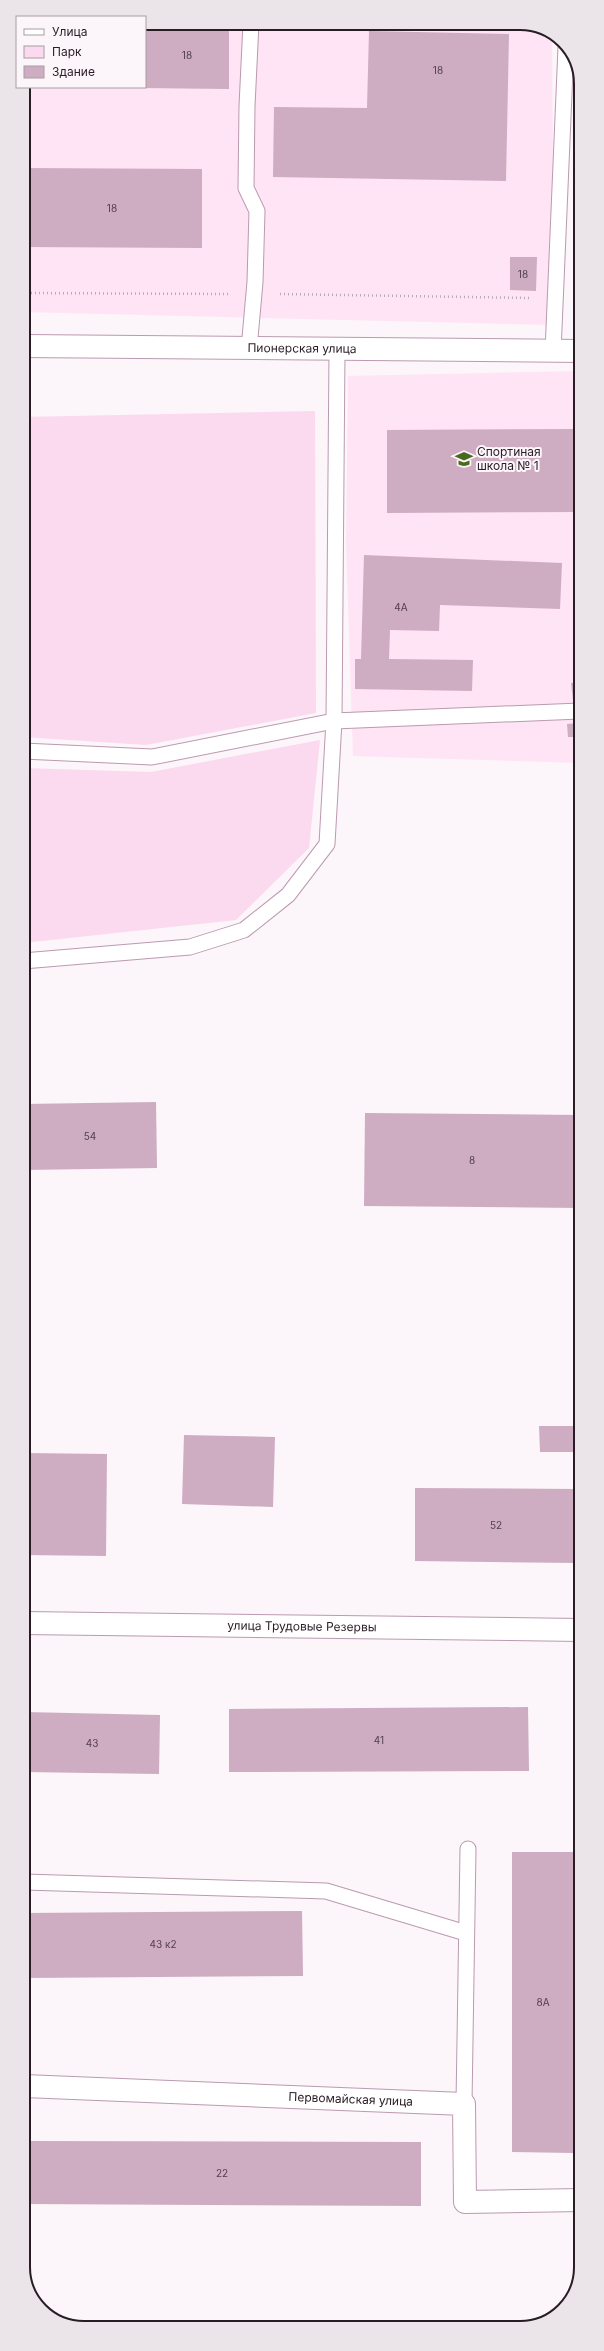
<svg xmlns="http://www.w3.org/2000/svg" width="604" height="2351" font-family="Inter,sans-serif">
  <rect width="100%" height="100%" fill="#fcf5f9"/>
  <g fill="#fee4f4">
    <path d="M145,23l382,1 25,11 1,152 -2,138 -528,-13v-225h122z"/>
    <path d="M580,371v392l-227,-7 -7,-214 2,-166z"/>
  </g>
  <g fill="#fbd9ef">
    <path d="M315,411l1,302 -170,32 -123,-8v-320z"/>
    <path d="M320,740l-11,108 -73,72 -213,23v-175l128,4z"/>
  </g>
  <g fill="#ceacc2">
    <path d="M145,23h84v66l-88,-1 4,-1z"/>
    <path d="M369,31l140,3 -3,147 -233,-4 1,-70 93,1z"/>
    <path d="M23,168l179,1v79l-179,-1z"/>
    <path d="M510,257h27l-1,34 -26,-1z"/>
    <path d="M580,429v83l-193,1v-83z"/>
    <path d="M364,555l198,8 -2,46 -120,-4 -1,26 -49,-1 -1,29 84,1 -1,31 -117,-2v-30h6z"/>
    <path d="M580,682v18h-7l-2,-17z"/>
    <path d="M580,723v14h-12l-1,-13z"/>
    <path d="M156,1102l1,66 -133,2v-66z"/>
    <path d="M365,1113l215,2v93l-216,-2z"/>
    <path d="M539,1426h42v26h-41z"/>
    <path d="M184,1435l91,2 -2,70 -91,-3z"/>
    <path d="M24,1453l83,1 -1,102 -82,-1z"/>
    <path d="M415,1488l162,1v74l-162,-2z"/>
    <path d="M528,1707l1,64 -300,1v-63z"/>
    <path d="M24,1712l136,3 -1,59 -135,-2z"/>
    <path d="M512,1852h62v301l-62,-1z"/>
    <path d="M302,1911l1,65 -279,2v-65z"/>
    <path d="M24,2141l397,1v64l-397,-2z"/>
  </g>
  <g fill="none" stroke-linecap="round" stroke-linejoin="round">
    <g stroke="#bb9aaf" stroke-width="17">
      <g id="service">
        <path d="M249,349l6,-67 2,-71 -11,-23 1,-82 4,-83"/>
        <path d="M553,352l13,-305"/>
        <path d="M23,751l129,6 182,-36 246,-10"/>
        <path d="M23,961l167,-14 54,-17 44,-35 39,-51 7,-123 3,-370"/>
        <path d="M24,1882l302,9 140,42"/>
        <path d="M464,2104l4,-255"/>
      </g>
    </g>
    <g stroke="#bb9aaf" stroke-width="24">
      <g id="minor">
        <path id="s1" d="M24,1623l557,7"/>
        <path id="s2" d="M24,2086l440,18 1,98 116,-2"/>
      </g>
    </g>
    <g stroke="#bb9aaf" stroke-width="24">
      <g id="tertiary">
        <path id="s3" d="M23,346l557,5"/>
      </g>
    </g>
    <g stroke="#b5acb2" stroke-width="2.5" stroke-dasharray="1 3" stroke-linecap="butt">
      <path d="M23,293l206,1"/>
      <path d="M280,294l249,4"/>
    </g>
    <use href="#service" stroke="#fff" stroke-width="15"/>
    <use href="#minor" stroke="#fff" stroke-width="22"/>
    <use href="#tertiary" stroke="#fff" stroke-width="22"/>
  </g>
  <defs>
    <g id="school-bare" transform="scale(1.38)"><path d="M0-5L7-2L0 1L-7-2ZM-4 1L0 2.5L4 1V4Q0 6-4 4Z" fill="#49691f" stroke="#fcf5f9" stroke-width="2.5" paint-order="stroke"/></g>
  </defs>
  <g fill-rule="evenodd">
    <use href="#school-bare" x="464" y="459"/>
  </g>
  <g text-anchor="middle" stroke-width="4" stroke-linejoin="round" paint-order="stroke">
    <g font-size="10" fill="#52404c">
      <text x="187" y="59">18</text>
      <text x="438" y="74">18</text>
      <text x="112" y="212">18</text>
      <text x="523" y="278">18</text>
      <text x="401" y="611">4А</text>
      <text x="90" y="1140">54</text>
      <text x="472" y="1164">8</text>
      <text x="496" y="1529">52</text>
      <text x="379" y="1744">41</text>
      <text x="92" y="1747">43</text>
      <text x="163" y="1948">43 к2</text>
      <text x="543" y="2006">8А</text>
      <text x="222" y="2177">22</text>
    </g>
    <g font-size="12" fill="#291c25" stroke="#fcf5f9">
      <text dy="4" stroke="none"><textPath href="#s3" startOffset="279">Пионерская улица</textPath></text>
      <text dy="4" stroke="none"><textPath href="#s1" startOffset="278">улица Трудовые Резервы</textPath></text>
      <text dy="4" stroke="none"><textPath href="#s2" startOffset="327">Первомайская улица</textPath></text>
    </g>
    <g font-size="12" fill="#291c25" stroke="#fcf5f9" text-anchor="start">
      <text x="477" y="456">Спортиная<tspan x="477" dy="14">школа № 1</tspan></text>
    </g>
  </g>
  <path d="M0 0H604V2351H0ZM84 30H520A54 54 0 0 1 574 84V2267A54 54 0 0 1 520 2321H84A54 54 0 0 1 30 2267V84A54 54 0 0 1 84 30Z" fill="#ebe4e8" fill-rule="evenodd"/>
  <path fill="none" stroke="#291c25" stroke-width="2" d="M84 30H520A54 54 0 0 1 574 84V2267A54 54 0 0 1 520 2321H84A54 54 0 0 1 30 2267V84A54 54 0 0 1 84 30Z"/>
  <rect x="16" y="16" width="130" height="72" fill="#fcf5f9" stroke="#a89ea4"/>
  <rect x="24" y="29" width="20" height="6" fill="#ffffff" stroke="#a89ea4"/>
  <text x="52" y="36" font-size="12" fill="#291c25">Улица</text>
  <rect x="24" y="46" width="20" height="12" fill="#fbd9ef" stroke="#a89ea4"/>
  <text x="52" y="56" font-size="12" fill="#291c25">Парк</text>
  <rect x="24" y="66" width="20" height="12" fill="#ceacc2" stroke="#a89ea4"/>
  <text x="52" y="76" font-size="12" fill="#291c25">Здание</text>
</svg>
